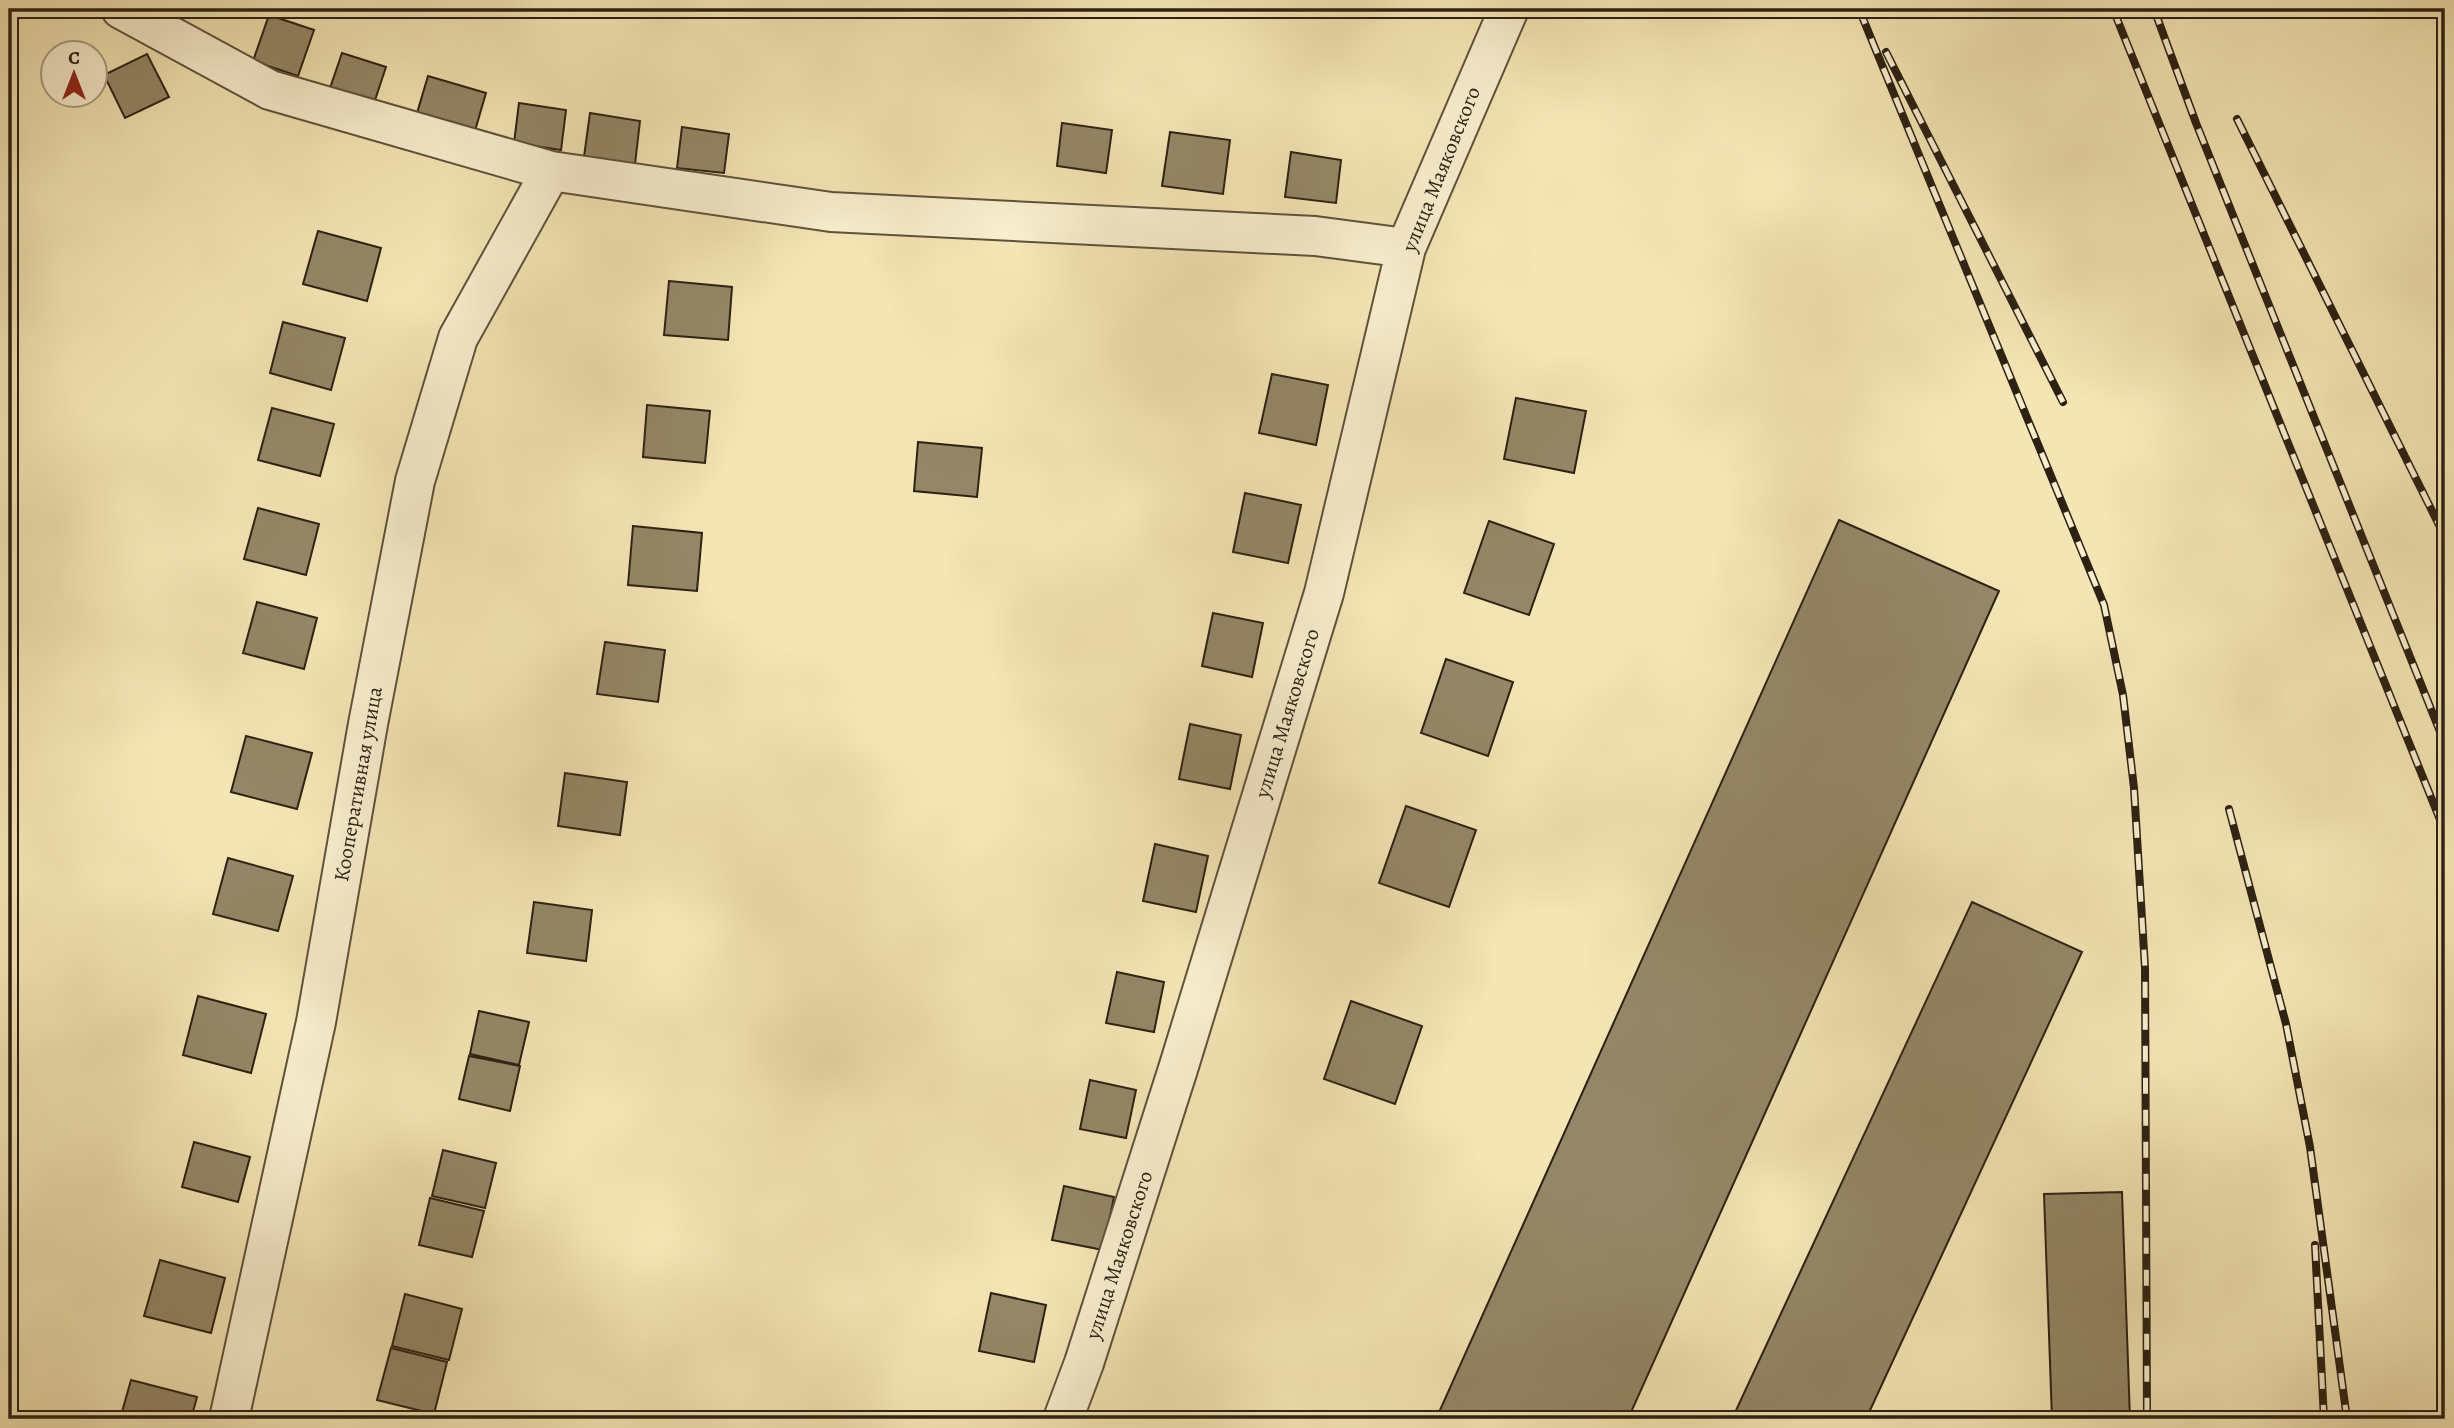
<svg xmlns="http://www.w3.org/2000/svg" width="2454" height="1428" font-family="Alegreya,serif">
  <rect width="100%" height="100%" fill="#f4e5b4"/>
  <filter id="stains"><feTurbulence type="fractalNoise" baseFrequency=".00286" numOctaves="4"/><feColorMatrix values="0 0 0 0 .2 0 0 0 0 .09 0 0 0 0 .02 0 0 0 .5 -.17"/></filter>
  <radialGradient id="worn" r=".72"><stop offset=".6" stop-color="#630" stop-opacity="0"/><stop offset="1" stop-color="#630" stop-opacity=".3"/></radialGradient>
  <path fill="#948767" stroke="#2d2113" stroke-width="2" d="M269 15 314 30 298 76 253 61Z
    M342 53 386 67 371 112 327 97Z
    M147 54 169 97 125 118 104 75Z
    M428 76 486 93 472 141 414 123Z
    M519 103 566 110 561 150 514 143Z
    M590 113 640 121 635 164 584 157Z
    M1062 123 1112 130 1106 173 1057 166Z
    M682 127 729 134 724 173 677 168Z
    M1170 132 1230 140 1223 194 1162 186Z
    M1291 152 1341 160 1336 203 1285 197Z
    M318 231 381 248 367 301 303 284Z
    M669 281 732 287 728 340 664 335Z
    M283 322 345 338 331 390 270 373Z
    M1272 374 1328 385 1316 445 1259 433Z
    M1516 398 1586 411 1574 473 1504 459Z
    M647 405 710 411 705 463 643 457Z
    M272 408 334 424 320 476 258 460Z
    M918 442 982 448 977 497 914 491Z
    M1245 493 1301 505 1288 563 1233 552Z
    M258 508 319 524 306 575 244 559Z
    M1839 520 1999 591 1628 1419H1436Z
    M1489 521 1554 544 1529 615 1464 593Z
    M633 526 702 533 697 591 628 585Z
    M257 602 317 618 304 669 243 653Z
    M1213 613 1263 623 1252 677 1202 666Z
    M605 642 665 650 658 702 597 694Z
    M1446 659 1513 682 1488 756 1421 733Z
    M1190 724 1241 735 1230 789 1179 779Z
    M246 736 312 753 297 809 231 792Z
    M565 773 627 782 620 835 558 826Z
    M1406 806 1476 830 1449 907 1379 883Z
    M1155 844 1208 856 1196 912 1143 901Z
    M228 858 293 876 278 931 213 914Z
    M534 902 592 910 586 961 527 953Z
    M1972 902 2082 952 1866 1419H1732Z
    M1117 972 1164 982 1154 1032 1106 1023Z
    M198 996 266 1014 251 1073 183 1055Z
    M1351 1001 1422 1026 1395 1104 1324 1079Z
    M479 1011 529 1022 519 1065 470 1054Z
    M469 1056 520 1066 510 1111 459 1099Z
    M1090 1080 1136 1090 1126 1138 1080 1129Z
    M194 1142 250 1157 238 1202 182 1187Z
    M443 1150 496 1163 485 1208 432 1196Z
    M1064 1186 1114 1197 1103 1250 1052 1240Z
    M2122 1192 2130 1419H2052L2044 1194Z
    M430 1198 484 1211 472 1257 419 1245Z
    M160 1260 225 1278 211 1333 144 1316Z
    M991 1293 1046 1305 1034 1362 979 1351Z
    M405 1294 462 1309 449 1360 392 1346Z
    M391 1348 447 1362 434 1414 377 1400Z
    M131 1380 197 1397 191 1419H120Z"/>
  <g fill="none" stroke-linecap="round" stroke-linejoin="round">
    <defs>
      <path id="street" d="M121 9 270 90 551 171 831 212 1315 236 1406 248
        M229 1419 316 1022 368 724 415 481 458 338 551 171
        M1063 1419 1084 1363 1178 1069 1324 593 1406 248 1509 9"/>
    </defs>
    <use href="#street" stroke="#5f523b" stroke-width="42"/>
    <use href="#street" stroke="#f8eece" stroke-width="38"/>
    <defs>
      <path id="rail" d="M1859 9 2104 605 2123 695 2134 788 2145 968 2147 1419
        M2113 9 2445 832
        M2154 9 2196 123 2445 744
        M1886 52 2063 402
        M2237 119 2445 537
        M2229 809 2286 1024 2310 1147 2347 1419
        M2315 1245 2324 1419"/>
    </defs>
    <use href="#rail" stroke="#2d2113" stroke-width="8"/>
    <use href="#rail" stroke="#f8eece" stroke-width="5" stroke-dasharray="16" stroke-linecap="butt"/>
  </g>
  <g text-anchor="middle" stroke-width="5" stroke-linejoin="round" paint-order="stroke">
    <g font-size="21" fill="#2d2113" stroke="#f8eece">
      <text transform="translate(1441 169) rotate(-68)" y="7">улица Маяковского</text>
      <text transform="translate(1287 713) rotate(-73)" y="7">улица Маяковского</text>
      <text transform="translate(358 784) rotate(-80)" y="7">Кооперативная улица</text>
      <text transform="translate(1119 1255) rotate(-72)" y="7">улица Маяковского</text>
    </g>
  </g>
  <rect width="2454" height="1428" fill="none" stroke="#f4e5b4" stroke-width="35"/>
  <rect x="10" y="10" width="2433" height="1407" fill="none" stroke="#2d2113" stroke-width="3.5"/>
  <rect x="18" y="18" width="2419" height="1393" fill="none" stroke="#2d2113" stroke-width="2"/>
  <g transform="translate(74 74)"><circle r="33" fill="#f8eece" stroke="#a79c83" stroke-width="2"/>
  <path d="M0-5L12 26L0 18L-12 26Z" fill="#8f2418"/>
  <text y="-10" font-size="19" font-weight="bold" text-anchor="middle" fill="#2d2113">С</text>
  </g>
  <rect width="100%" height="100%" filter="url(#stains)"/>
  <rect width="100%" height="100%" fill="url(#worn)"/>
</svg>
